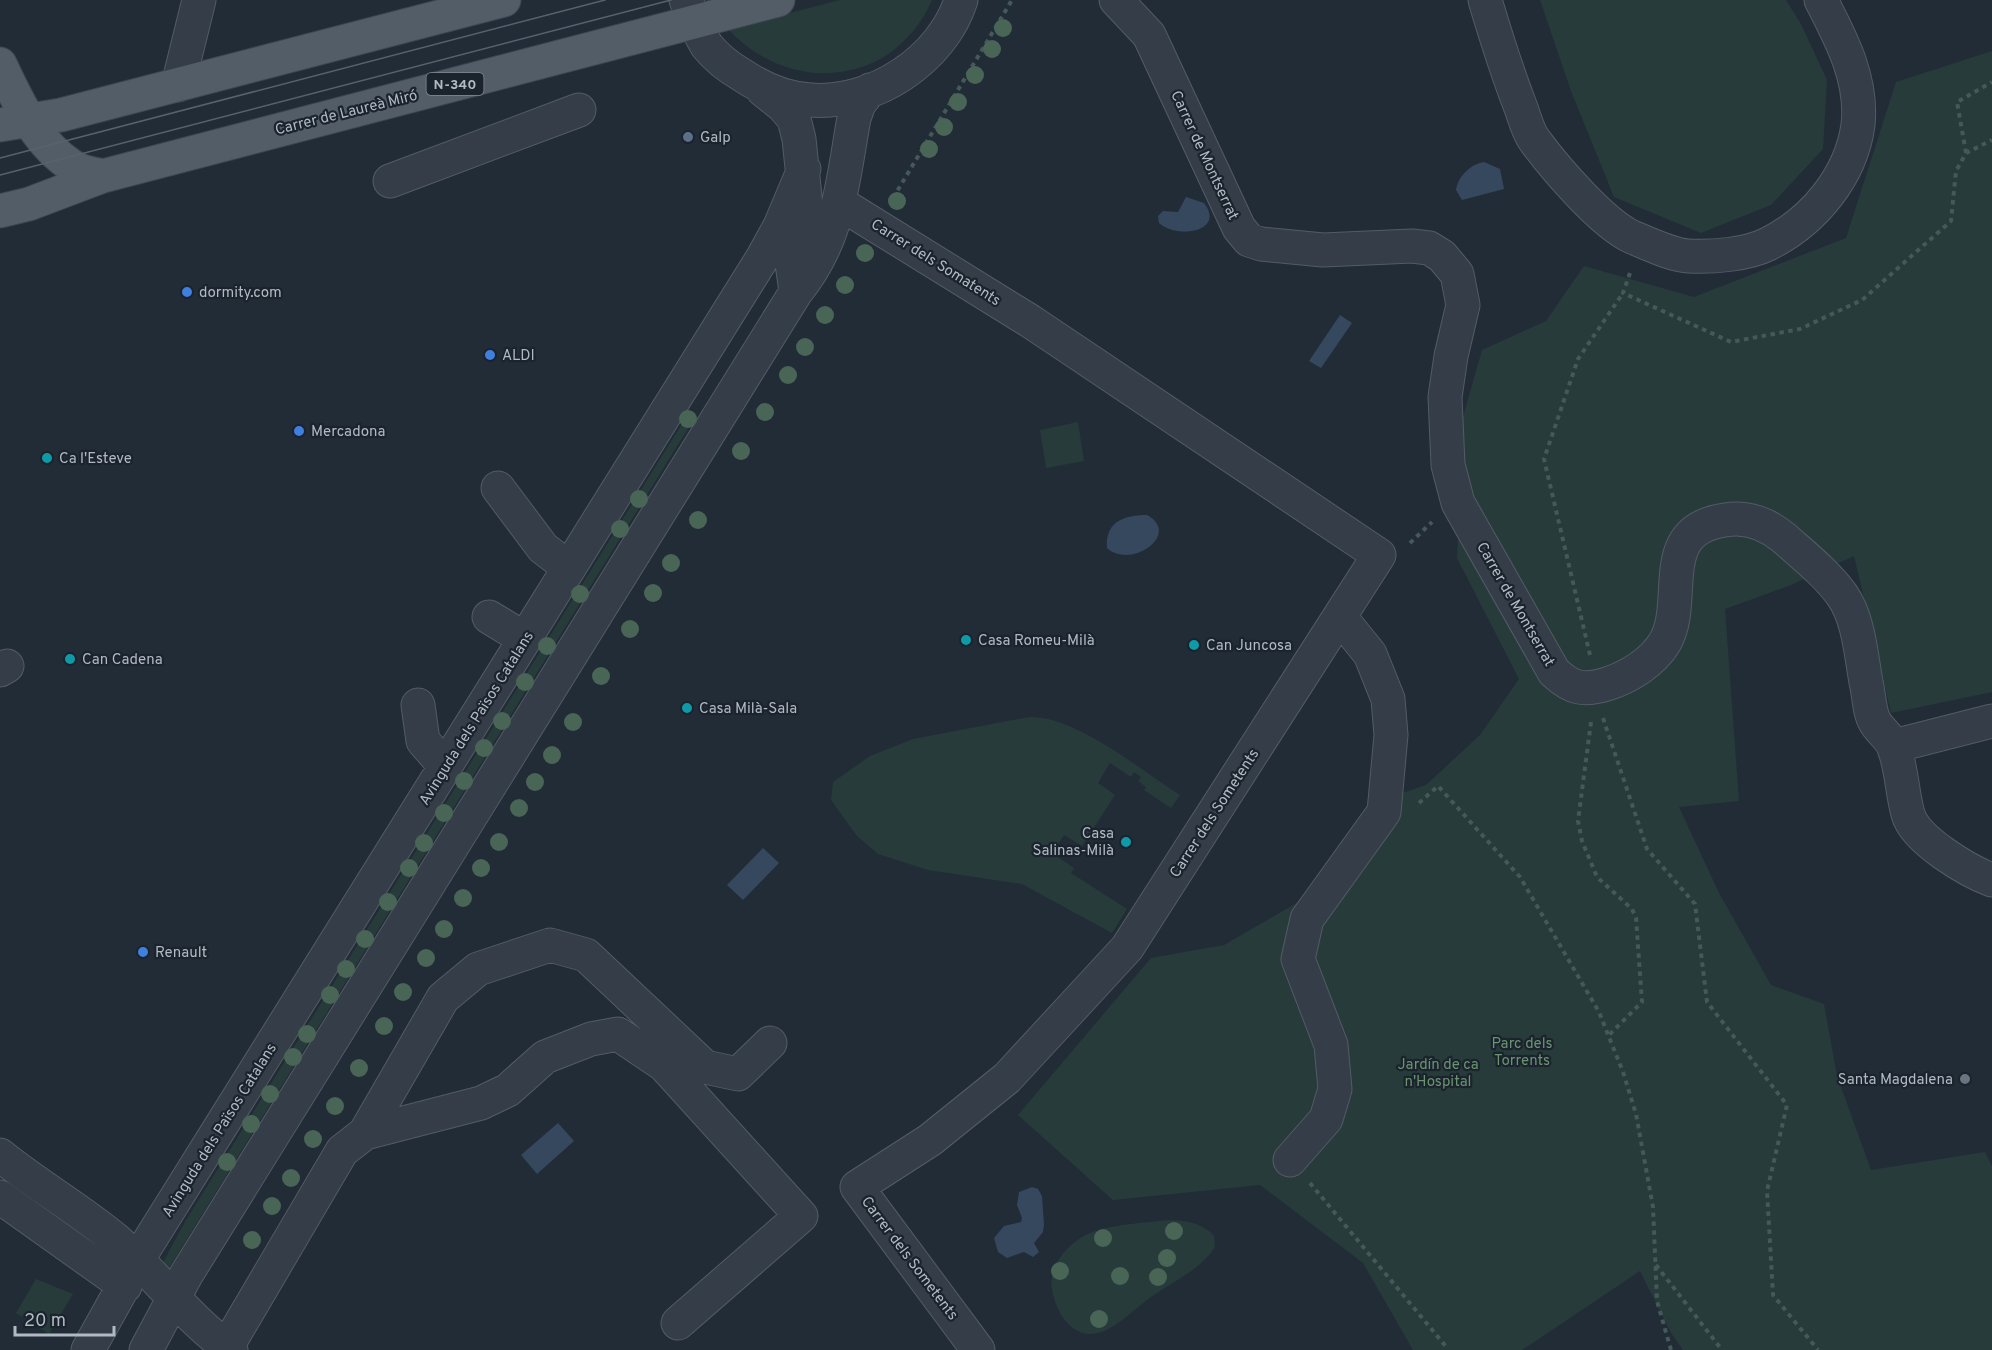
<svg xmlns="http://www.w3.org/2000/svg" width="1992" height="1350" font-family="Overpass,sans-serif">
  <rect width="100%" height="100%" fill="#222c37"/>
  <path fill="#273b3b" d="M840 0H932C894 87 790 96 728 29Z
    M1540 0H1786L1801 24 1827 80 1823 149 1771 205 1701 233 1614 197 1571 91Z
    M1992 51V692L1891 713 1854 556 1791 585 1725 609 1739 801 1679 807 1719 893 1771 985 1824 1004 1837 1076 1871 1170 1985 1152 1992 1166V1350H1683L1671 1333 1640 1271 1522 1350H1413L1363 1263 1260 1185 1113 1200 1018 1115 1151 958 1224 945 1347 874 1367 805 1426 785 1480 735 1519 679 1457 558 1463 417 1482 350 1546 321 1584 266 1694 297 1846 238 1896 82Z
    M690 411 697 414 169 1268 162 1264 186 1220Z
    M1078 422 1084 461 1046 468 1040 430Z
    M1029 717C1077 716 1140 770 1180 795L1171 808 1144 790 1146 787 1138 781 1141 777 1134 772 1131 777 1110 763 1098 783 1115 795 1082 846 1064 835 1052 853 1074 868 1071 873 1127 909 1112 933 1022 884 928 870 878 854 857 836 831 800 833 782 870 756 913 739Z
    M1159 1221C1177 1219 1202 1221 1214 1236L1215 1247C1202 1268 1173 1282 1154 1295 1135 1307 1115 1332 1092 1334 1064 1336 1046 1293 1053 1271 1057 1259 1068 1246 1079 1239 1100 1225 1134 1224 1159 1221Z
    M36 1279 73 1294 49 1334 16 1313Z"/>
  <path fill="#36485e" d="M1484 162 1500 169 1504 189 1462 200 1456 190C1458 176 1471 164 1484 162Z
    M1186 197 1204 203C1226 231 1178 240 1159 223L1158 216 1163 211 1178 212Z
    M1340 315 1352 323 1321 368 1309 361Z
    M1147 515C1182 534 1131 570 1107 548 1105 521 1125 515 1147 515Z
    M763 848 779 863 743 900 727 885Z
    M558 1123 574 1141 537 1174 521 1155Z
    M1032 1187 1038 1189 1042 1196 1044 1225 1043 1232 1034 1243 1039 1252 1033 1257 1024 1252 1007 1258 998 1252 994 1238 1004 1226 1021 1222 1022 1218 1017 1205 1019 1192Z"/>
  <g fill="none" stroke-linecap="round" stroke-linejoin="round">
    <defs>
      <path id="minor" d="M686 0C692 15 698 32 707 46 716 57 730 68 742 75 763 89 786 99 811 100 873 105 942 60 961 0
        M1116 0 1149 35 1239 228 1249 240 1261 244 1323 250 1412 246 1429 248 1442 256 1457 274 1463 305 1451 356 1445 397 1448 465 1458 503 1554 672C1572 689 1584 691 1607 684 1629 677 1653 662 1665 642 1689 600 1653 530 1725 520 1747 516 1767 524 1784 538 1803 555 1827 574 1842 595 1859 619 1861 655 1866 682 1869 694 1869 712 1875 722 1880 731 1891 738 1894 748 1902 769 1902 793 1908 814 1915 840 1968 871 1992 880
        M1485 0C1496 37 1507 72 1521 108 1525 119 1528 132 1535 141 1555 168 1602 223 1632 237 1647 243 1671 255 1688 256 1712 257 1746 255 1768 244 1814 221 1851 176 1858 125 1863 79 1841 39 1821 0
        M178 85 199 0
        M763 90 783 106 794 119 799 139 806 206 792 263 796 292
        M390 181 579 110
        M841 204 1030 321 1379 555 1127 948 1007 1078 930 1140 857 1187 978 1350
        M498 488 543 548 569 568
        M489 617 525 639
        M0 670 7 666
        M418 705 423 741 445 766
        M1894 746 1992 721
        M365 1133 443 998 478 969 550 945 586 955 705 1067 738 1074 770 1043
        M0 1155C37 1185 79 1209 115 1239 155 1274 187 1318 231 1350
        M1290 1160 1326 1119 1335 1089 1331 1045 1298 959 1307 919 1384 812 1391 735 1388 699 1370 654 1340 617
        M0 1197 125 1286
        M88 1350 143 1251 763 257 780 226 804 169
        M146 1350 186 1275 796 292C840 238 842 184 854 118L859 104 870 90
        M225 1350 342 1151 365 1133 481 1103 508 1090 545 1057 591 1039 618 1034 664 1065 801 1216 678 1323"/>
      <path id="major" d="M0 64C18 101 35 142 72 166 80 172 94 174 103 176
        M0 125 61 115 504 0
        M0 211 29 204 103 176 778 0"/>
    </defs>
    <use href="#minor" stroke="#535c66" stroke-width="35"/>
    <use href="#major" stroke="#3e4751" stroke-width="35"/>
    <path stroke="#45585a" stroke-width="4" stroke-dasharray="4.5 4.5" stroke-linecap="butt" d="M1966 153 1957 102 1992 82
      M893 198 1012 0
      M1630 273 1623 293 1731 342 1800 329 1862 300 1951 221 1956 171 1966 153 1992 140
      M1410 543 1432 522
      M1590 655 1544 459 1578 359 1623 293
      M1603 718 1647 849 1695 904 1707 1002 1787 1105 1767 1191 1773 1295 1818 1350
      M1591 722 1578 821 1582 841 1597 877 1632 909 1636 918 1642 1002 1608 1036
      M1419 803 1438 786 1520 877 1599 1012 1623 1072 1636 1114 1653 1207 1657 1301 1671 1350
      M1310 1183 1448 1349
      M1656 1265 1722 1350"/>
    <use href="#minor" stroke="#353e48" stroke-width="33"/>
    <use href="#major" stroke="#535d68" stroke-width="33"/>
    <path stroke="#57626f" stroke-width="1.5" d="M0 158 605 0
      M0 175 671 0"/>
  </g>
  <g fill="#486556">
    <circle cx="1003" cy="28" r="9"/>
    <circle cx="992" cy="49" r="9"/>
    <circle cx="975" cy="75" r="9"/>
    <circle cx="958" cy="102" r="9"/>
    <circle cx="944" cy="127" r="9"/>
    <circle cx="929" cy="149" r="9"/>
    <circle cx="897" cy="201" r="9"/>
    <circle cx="865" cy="253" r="9"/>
    <circle cx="845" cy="285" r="9"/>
    <circle cx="825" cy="315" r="9"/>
    <circle cx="805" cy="347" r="9"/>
    <circle cx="788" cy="375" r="9"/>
    <circle cx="765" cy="412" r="9"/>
    <circle cx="688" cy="419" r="9"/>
    <circle cx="741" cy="451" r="9"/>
    <circle cx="639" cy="499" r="9"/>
    <circle cx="698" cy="520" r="9"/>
    <circle cx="620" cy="529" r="9"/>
    <circle cx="671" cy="563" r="9"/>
    <circle cx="653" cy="593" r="9"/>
    <circle cx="580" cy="594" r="9"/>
    <circle cx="630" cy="629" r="9"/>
    <circle cx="547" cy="646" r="9"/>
    <circle cx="601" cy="676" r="9"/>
    <circle cx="525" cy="682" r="9"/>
    <circle cx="502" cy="721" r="9"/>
    <circle cx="573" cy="722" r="9"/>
    <circle cx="484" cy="748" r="9"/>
    <circle cx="552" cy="755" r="9"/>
    <circle cx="464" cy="781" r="9"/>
    <circle cx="535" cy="782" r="9"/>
    <circle cx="519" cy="808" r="9"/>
    <circle cx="444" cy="813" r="9"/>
    <circle cx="499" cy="842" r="9"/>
    <circle cx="424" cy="843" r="9"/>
    <circle cx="409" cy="868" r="9"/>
    <circle cx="481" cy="868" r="9"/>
    <circle cx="463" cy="898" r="9"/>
    <circle cx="388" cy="902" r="9"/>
    <circle cx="444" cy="929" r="9"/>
    <circle cx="365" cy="939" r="9"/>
    <circle cx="426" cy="958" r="9"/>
    <circle cx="346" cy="969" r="9"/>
    <circle cx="403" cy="992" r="9"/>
    <circle cx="330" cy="995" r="9"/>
    <circle cx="384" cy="1026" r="9"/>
    <circle cx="307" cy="1034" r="9"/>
    <circle cx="293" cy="1057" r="9"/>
    <circle cx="359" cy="1068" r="9"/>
    <circle cx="270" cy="1094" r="9"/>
    <circle cx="335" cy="1106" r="9"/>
    <circle cx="251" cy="1124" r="9"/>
    <circle cx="313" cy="1139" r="9"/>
    <circle cx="227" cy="1162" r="9"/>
    <circle cx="291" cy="1178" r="9"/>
    <circle cx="272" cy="1206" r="9"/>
    <circle cx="1174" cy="1231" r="9"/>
    <circle cx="1103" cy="1238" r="9"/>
    <circle cx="252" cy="1240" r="9"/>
    <circle cx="1167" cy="1258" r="9"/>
    <circle cx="1060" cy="1271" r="9"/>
    <circle cx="1120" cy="1276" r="9"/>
    <circle cx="1158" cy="1277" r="9"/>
    <circle cx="1099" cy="1319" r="9"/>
  </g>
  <circle fill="#5c6f8a" stroke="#1b232d" stroke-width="2" cx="688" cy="137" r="6"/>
  <g fill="#3f7fe0" stroke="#1b232d" stroke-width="2">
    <circle cx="187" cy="292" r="6"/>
    <circle cx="490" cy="355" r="6"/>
    <circle cx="299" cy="431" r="6"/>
    <circle cx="143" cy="952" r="6"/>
  </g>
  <g fill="#0f9aa8" stroke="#1b232d" stroke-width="2">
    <circle cx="47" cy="458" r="6"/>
    <circle cx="966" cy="640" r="6"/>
    <circle cx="1194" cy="645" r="6"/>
    <circle cx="70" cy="659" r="6"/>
    <circle cx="687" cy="708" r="6"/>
    <circle cx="1126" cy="842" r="6"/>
  </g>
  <circle fill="#6b7280" stroke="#1b232d" stroke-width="2" cx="1965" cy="1079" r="6"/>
  <g text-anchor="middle" stroke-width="4.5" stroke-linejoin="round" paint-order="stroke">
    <rect fill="#1b232d" stroke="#838c97" stroke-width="1.5" x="426.5" y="73" width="57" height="22" rx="4.5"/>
    <g font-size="14" font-weight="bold" fill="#b0b9c4">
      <text x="455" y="89">N-340</text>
    </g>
    <g font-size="15" fill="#b0b9c4" stroke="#1b232d">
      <text transform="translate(346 112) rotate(-14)" y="5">Carrer de Laureà Miró</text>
      <text transform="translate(1205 155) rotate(65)" y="5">Carrer de Montserrat</text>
      <text transform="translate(936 262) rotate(32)" y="5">Carrer dels Somatents</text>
      <text transform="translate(1516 604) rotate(60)" y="5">Carrer de Montserrat</text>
      <text transform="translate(476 718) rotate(-58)" y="5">Avinguda dels Països Catalans</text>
      <text transform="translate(1214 813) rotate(-57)" y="5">Carrer dels Sometents</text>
      <text transform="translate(219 1130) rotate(-58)" y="5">Avinguda dels Països Catalans</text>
      <text transform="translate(910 1258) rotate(53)" y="5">Carrer dels Sometents</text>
    </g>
    <g font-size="15" fill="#b0b9c4" stroke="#1b232d" text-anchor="start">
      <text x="700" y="142">Galp</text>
      <text x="199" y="297">dormity.com</text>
      <text x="502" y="360">ALDI</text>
      <text x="311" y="436">Mercadona</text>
      <text x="59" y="463">Ca l'Esteve</text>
      <text x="978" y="645">Casa Romeu-Milà</text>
      <text x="1206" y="650">Can Juncosa</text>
      <text x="82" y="664">Can Cadena</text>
      <text x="699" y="713">Casa Milà-Sala</text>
      <text x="1114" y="838" text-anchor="end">Casa<tspan x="1114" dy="17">Salinas-Milà</tspan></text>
      <text x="155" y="957">Renault</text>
      <text x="1953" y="1084" text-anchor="end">Santa Magdalena</text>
    </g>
    <g font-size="15" fill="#689470" stroke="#1b232d">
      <text x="1522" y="1048">Parc dels<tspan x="1522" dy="17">Torrents</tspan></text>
      <text x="1438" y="1069">Jardín de ca<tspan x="1438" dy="17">n'Hospital</tspan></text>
    </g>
  </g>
  <path d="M15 1326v9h99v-9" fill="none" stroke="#b0b9c4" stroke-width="3"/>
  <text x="24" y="1326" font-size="18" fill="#b0b9c4" stroke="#1b232d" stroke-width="4.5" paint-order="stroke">20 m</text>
</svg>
